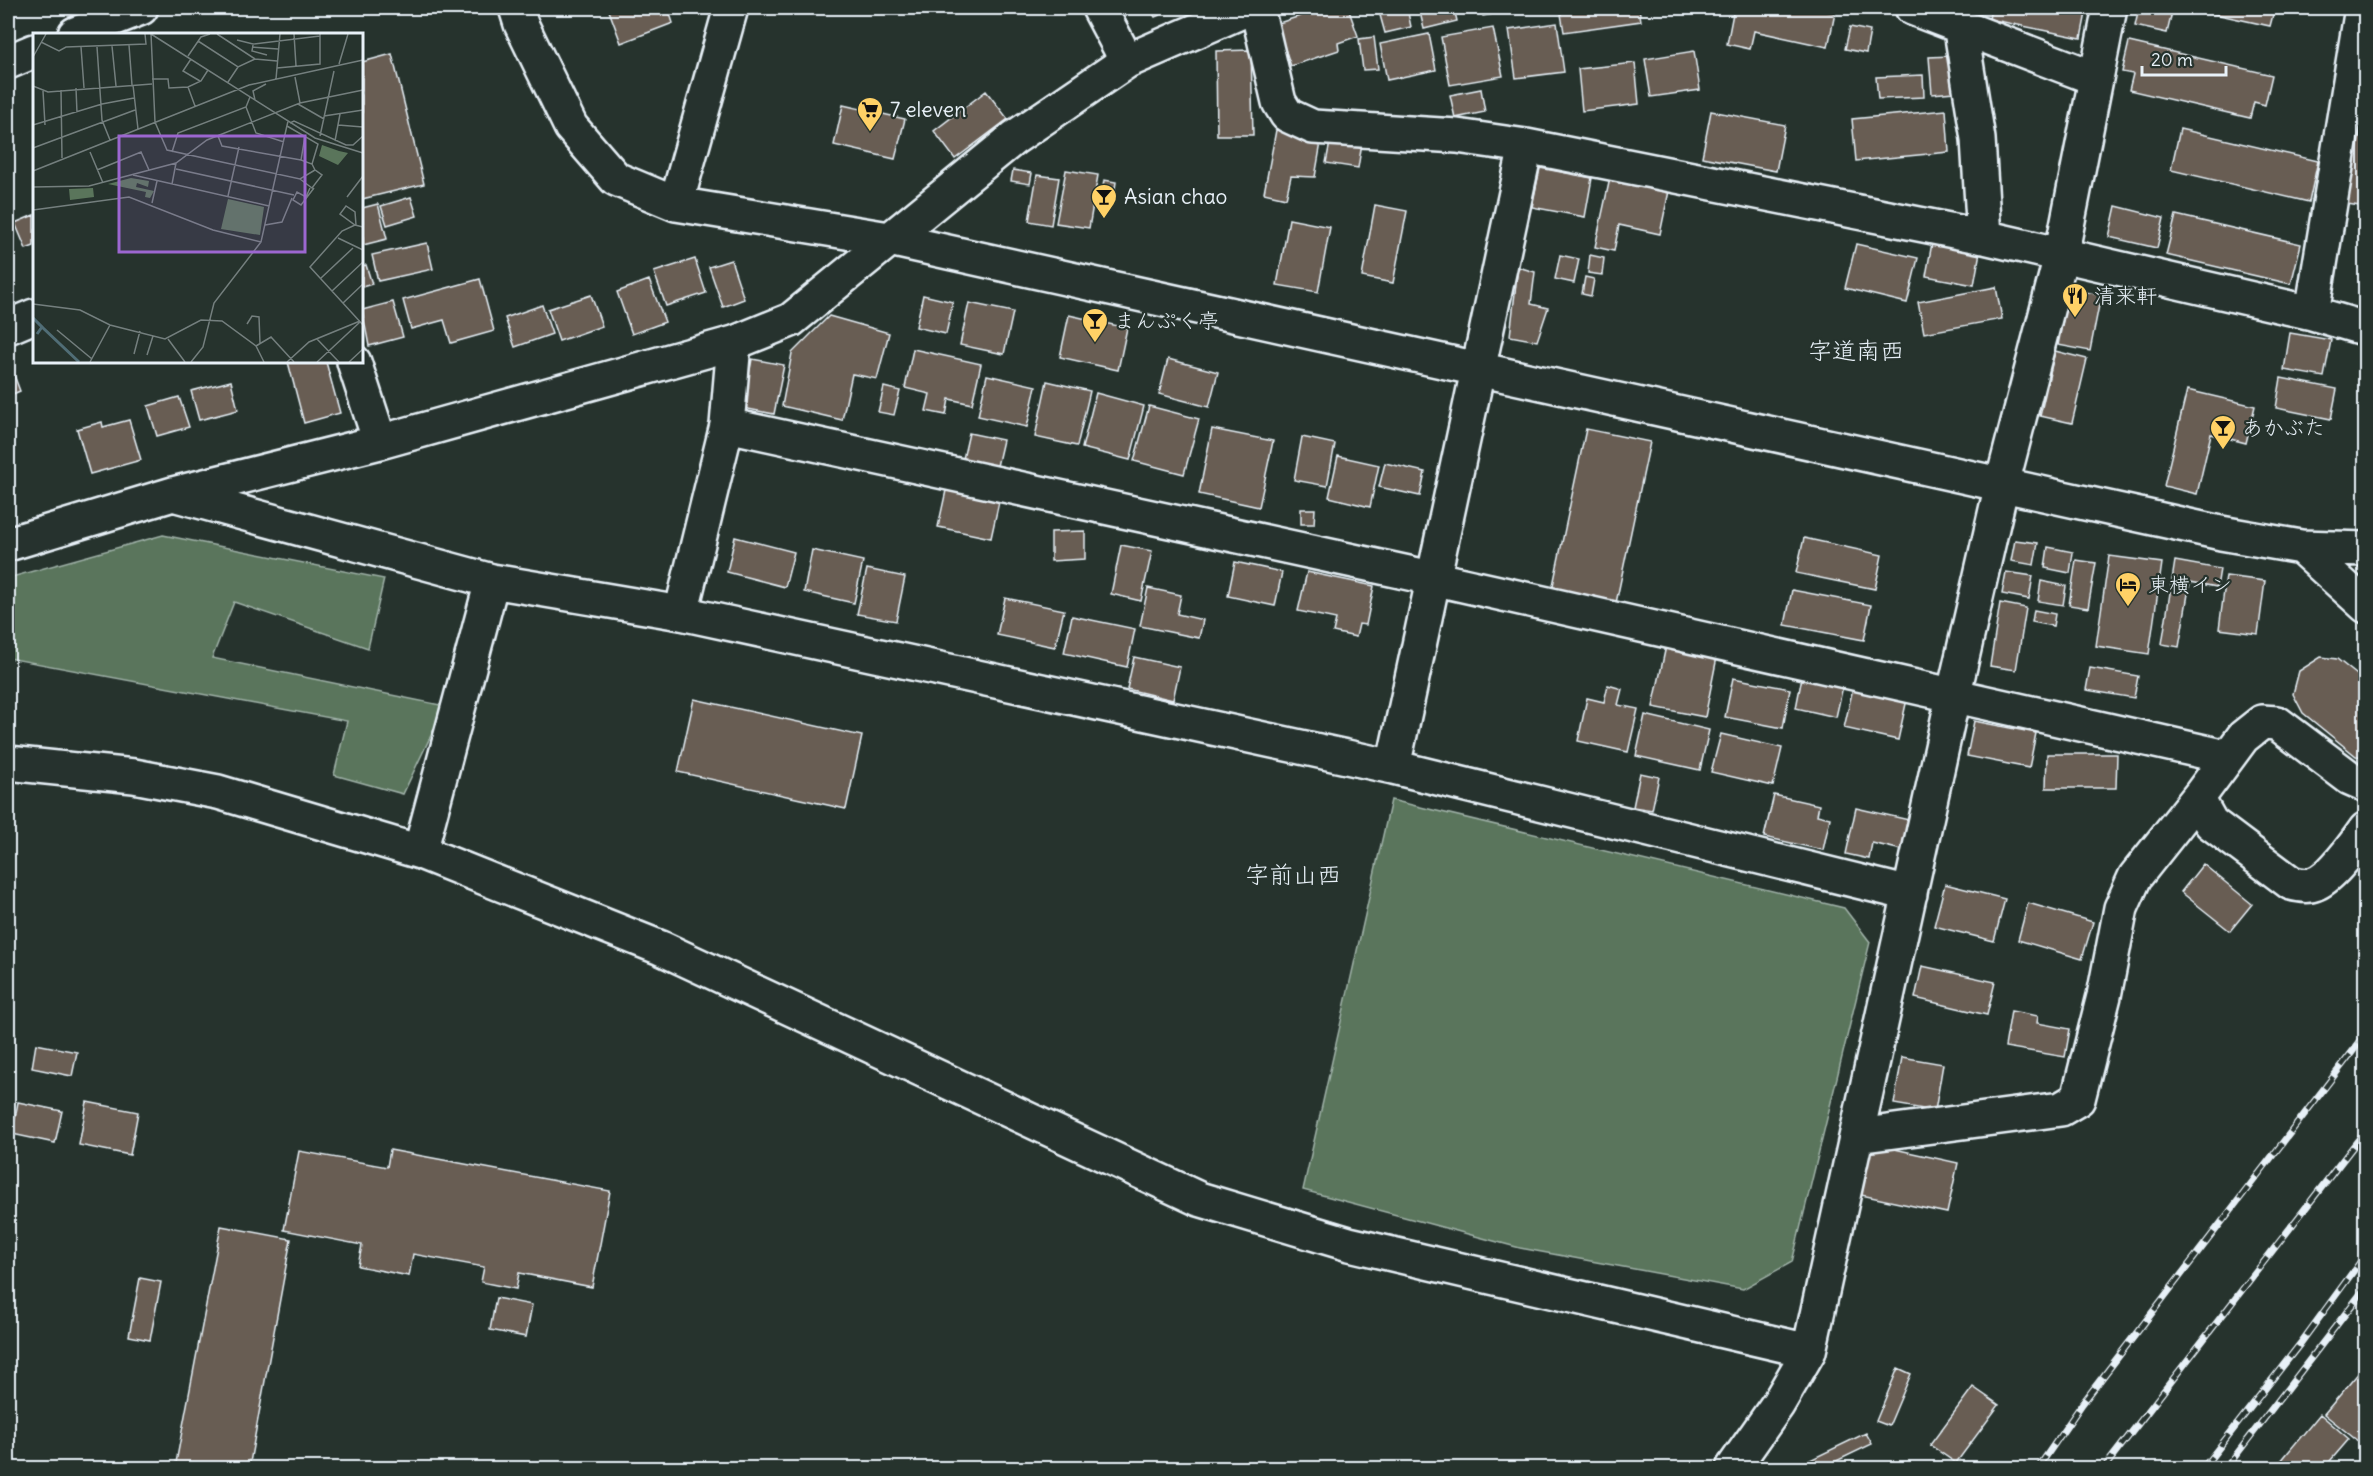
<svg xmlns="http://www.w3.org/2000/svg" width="2373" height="1476" font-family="Delius,'Klee One',sans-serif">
  <rect width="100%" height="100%" fill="#26332d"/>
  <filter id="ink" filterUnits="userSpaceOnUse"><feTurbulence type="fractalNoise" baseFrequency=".0167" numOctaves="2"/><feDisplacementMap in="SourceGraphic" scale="12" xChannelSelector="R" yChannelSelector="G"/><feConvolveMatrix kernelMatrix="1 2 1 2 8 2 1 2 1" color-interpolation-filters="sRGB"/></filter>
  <g filter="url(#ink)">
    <path fill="#5a755b" stroke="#a1b3aa" stroke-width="1.5" d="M163 535 384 579 368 648 234 602 212 658 445 706 403 794 334 775 347 721 8 658V578Z
      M1391 800 1844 908 1870 942 1792 1262 1743 1289 1520 1248 1303 1190Z"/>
    <path fill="#685d53" stroke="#e8f1f8" stroke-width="1.5" d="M608 8H668L673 23 621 43Z
      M1150 8H1175L1155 17Z
      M1324 8H1348L1358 36 1338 43 1339 50 1291 66 1276 24Z
      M1378 8H1407L1411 27 1385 33Z
      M1419 8H1454L1457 21 1424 29Z
      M1482 8H1529L1483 16Z
      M1560 8H1639L1641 21 1564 32Z
      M1734 8H1811L1835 13 1828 47 1754 31 1750 49 1727 44Z
      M1991 8H2087L2081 38 1989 19Z
      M2139 8H2173L2167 33 2135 26Z
      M2188 8H2284L2283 13 2274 11 2270 26Z
      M1557 23 1564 72 1516 78 1509 30Z
      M1850 27 1870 31 1866 53 1845 49Z
      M1493 28 1503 76 1450 85 1441 37Z
      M1429 34 1436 70 1387 80 1380 44Z
      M1374 37 1378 69 1363 70 1359 39Z
      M2129 42 2272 75 2265 105 2254 102 2250 118 2129 90 2133 74 2122 72Z
      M1251 50 1253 135H1217L1216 51Z
      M1694 51 1700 90 1651 97 1645 59Z
      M392 54 424 184 362 199V62Z
      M1951 56 1954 92 1932 94 1929 57Z
      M1635 63 1639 104 1582 111 1578 69Z
      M1923 75 1924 97 1878 99 1876 77Z
      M2366 85V207L2341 203Z
      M1481 89 1485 112 1455 118 1450 95Z
      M986 91 1008 119 955 159 934 131Z
      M843 105 905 119 895 159 834 145Z
      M1946 110 1949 152 1856 161 1852 119Z
      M1711 111 1785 125 1776 171 1702 157Z
      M2180 129 2318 161 2309 202 2171 170Z
      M1276 130 1322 137 1315 177 1291 176 1286 198 1264 193Z
      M1331 137 1362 143 1358 168 1326 163Z
      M1540 168 1592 178 1585 217 1532 207Z
      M1013 170 1032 173 1030 184 1011 181Z
      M1066 170 1098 175 1089 228 1056 223Z
      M1037 175 1059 178 1051 225 1029 221Z
      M1610 178 1669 191 1660 234 1619 225 1614 251 1595 247Z
      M1104 180 1116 182 1113 202 1101 200Z
      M411 197 417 216 387 225 381 206Z
      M378 204 387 239 363 245 362 208Z
      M1375 205 1407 211 1393 283 1362 277Z
      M2116 206 2164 218 2157 248 2109 237Z
      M34 215V246L26 249 15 223Z
      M2176 215 2301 244 2291 284 2166 255Z
      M1289 219 1330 227 1318 292 1277 285Z
      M427 243 433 269 378 281 372 255Z
      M1932 243 1980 252 1974 285 1926 276Z
      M1856 244 1918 258 1907 303 1845 288Z
      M1560 255 1579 259 1574 283 1555 279Z
      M1590 255 1604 258 1602 275 1588 273Z
      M695 259 706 293 666 306 654 272Z
      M731 260 744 299 723 307 709 267Z
      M366 265 372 284 362 287V266Z
      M1518 267 1535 272 1531 304 1548 308 1537 341 1510 336Z
      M1585 277 1594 279 1591 296 1582 294Z
      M480 279 494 331 451 343 444 320 411 329 403 300Z
      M649 280 665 322 632 334 617 292Z
      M1996 287 2002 319 1924 333 1918 302Z
      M2069 289 2101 295 2090 351 2058 345Z
      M591 295 602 326 559 341 548 309Z
      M923 295 953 302 946 334 916 327Z
      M393 302 403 337 369 346 362 310Z
      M969 303 1013 312 1004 354 960 345Z
      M542 305 552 334 515 347 505 318Z
      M1069 315 1127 328 1118 370 1060 357Z
      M829 316 889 333 877 379 852 374 842 420 782 406 792 353Z
      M2290 333 2331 340 2324 377 2284 370Z
      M913 349 981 364 972 404 949 399 946 415 926 411 930 394 905 388Z
      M2055 351 2087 359 2072 423 2040 416Z
      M8 359 20 391 8 396Z
      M752 359 784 365 774 414 743 408Z
      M1168 359 1218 372 1209 407 1159 394Z
      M288 362H326L340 413 304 423Z
      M987 375 1036 386 1027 427 978 416Z
      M2281 378 2337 389 2331 419 2276 408Z
      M231 381 238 410 199 420 191 391Z
      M1047 381 1090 391 1077 446 1035 437Z
      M884 387 900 391 894 415 878 412Z
      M2187 390 2255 406 2246 443 2211 434 2197 494 2164 486Z
      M1096 393 1144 406 1130 460 1082 448Z
      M179 397 189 427 157 436 148 406Z
      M1149 406 1199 419 1184 474 1134 461Z
      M129 420 141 460 90 474 77 429 102 422 103 427Z
      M1212 429 1273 441 1259 507 1199 494Z
      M1586 429 1650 442 1616 603 1552 590Z
      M969 433 1003 440 997 466 963 459Z
      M1302 437 1335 444 1327 486 1294 480Z
      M1338 456 1379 465 1370 507 1329 497Z
      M8 458 13 480 8 481Z
      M1385 463 1425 472 1420 496 1379 487Z
      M947 486 1000 497 991 538 938 527Z
      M1301 509H1315L1314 524H1301Z
      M1085 531V559L1051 561V532Z
      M735 537 794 552 785 587 727 572Z
      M1804 538 1882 555 1875 589 1796 573Z
      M2015 540 2038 543 2034 565 2011 561Z
      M1121 545 1152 551 1141 601 1111 594Z
      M2048 547 2073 552 2070 573 2045 568Z
      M812 550 863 561 854 603 804 592Z
      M2109 556 2162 563 2149 654 2096 646Z
      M2076 560 2096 563 2088 608 2069 605Z
      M2175 561 2220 569 2217 587 2190 582 2179 647 2162 644Z
      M1235 562 1282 572 1275 606 1228 596Z
      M867 569 905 577 896 621 857 614Z
      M1307 572 1374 586 1366 625 1359 624 1356 637 1333 632 1336 619 1298 611Z
      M2006 572 2033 576 2029 599 2002 594Z
      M2226 576 2265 581 2258 634 2219 629Z
      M2041 581 2066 586 2063 605 2038 601Z
      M1148 588 1181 595 1177 614 1203 620 1199 638 1140 626Z
      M1792 590 1871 605 1864 640 1785 625Z
      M1005 598 1064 610 1055 647 997 635Z
      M2000 603 2026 608 2016 670 1990 666Z
      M2034 610 2055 614 2053 626 2032 622Z
      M1072 616 1135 629 1127 667 1064 653Z
      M1666 646 1717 657 1705 717 1653 707Z
      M1134 657 1180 667 1173 700 1127 689Z
      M2321 657 2337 659 2366 682V757L2356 756 2303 713 2293 694 2299 671Z
      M2090 668 2138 676 2134 698 2086 690Z
      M1802 677 1843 686 1836 717 1796 708Z
      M1733 678 1790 689 1783 728 1725 717Z
      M1608 685 1622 689 1618 705 1638 709 1628 752 1578 741 1587 698 1604 702Z
      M1853 688 1907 699 1898 740 1844 728Z
      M694 699 862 736 846 809 678 772Z
      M1645 715 1709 730 1700 770 1636 756Z
      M1974 721 2036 733 2029 768 1967 756Z
      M1721 734 1782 748 1773 786 1711 772Z
      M2047 754H2117L2116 788H2046Z
      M1640 773 1659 777 1652 810 1633 807Z
      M1774 795 1819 805 1817 815 1830 818 1823 850 1764 837Z
      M1856 808 1909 820 1902 850 1872 843 1869 859 1846 854Z
      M2203 864 2252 904 2230 931 2181 892Z
      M1945 884 2005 899 1994 941 1934 926Z
      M2028 903 2093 922 2082 959 2018 940Z
      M1922 966 1995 982 1987 1015 1915 998Z
      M2011 1011 2038 1016 2037 1023 2070 1029 2065 1057 2005 1047Z
      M8 1033 15 1034 8 1070Z
      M36 1044 77 1052 72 1076 32 1068Z
      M1902 1057 1943 1064 1935 1111 1894 1104Z
      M18 1102 62 1111 55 1143 12 1134Z
      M87 1102 138 1112 130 1155 79 1145Z
      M1872 1144 1958 1163 1947 1213 1861 1195Z
      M390 1150 610 1191 592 1287 519 1273 516 1289 481 1282 484 1267 413 1254 409 1276 358 1266 362 1245 284 1230 299 1151 387 1167Z
      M221 1226 291 1239 249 1468H175Z
      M140 1278 161 1282 150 1340 129 1336Z
      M496 1298 532 1305 526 1337 490 1330Z
      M2366 1364V1434L2359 1442 2324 1414Z
      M1898 1368 1911 1374 1889 1426 1876 1421Z
      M1973 1387 1999 1405 1956 1463 1930 1445Z
      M2320 1414 2349 1439 2324 1468H2275Z
      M1866 1433 1872 1444 1822 1468H1814L1810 1460Z"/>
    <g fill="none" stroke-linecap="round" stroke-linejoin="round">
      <defs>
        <path id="minor" d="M516 8 521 24 571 127 616 179 676 204 889 239 2221 533 2301 547 2366 549
          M1099 8 1127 61
          M1257 8 1279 102 1287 115 1313 127 1457 136 1526 146 1984 237 2312 313 2366 329
          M1912 8 2095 78
          M1960 24 1978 139 1984 237
          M676 204 731 8
          M2312 313 2362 8
          M8 327 34 316
          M354 362 380 442
          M727 425 1432 578 2227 757
          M173 494 492 581 681 613 1393 767 1910 894
          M8 544 173 494 380 442 734 343 791 320 1014 138 1127 61 1249 8
          M2301 547 2366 606
          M681 613 727 425 734 343
          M8 763 134 776 218 792 420 852 661 948 1199 1199 1349 1244 1809 1351
          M1393 767 1526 146
          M2366 785 2350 778 2277 723 2262 722 2243 737 2200 795 2201 805 2211 823 2291 883C2298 885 2307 887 2314 884 2332 878 2354 845 2366 829
          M420 852 492 581
          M1857 1136 2061 1109 2078 1099 2104 996 2121 908 2135 877 2200 795
          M1733 1468 1778 1404 1809 1351 1953 697 2002 484 2061 256 2110 8"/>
        <path id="highway" d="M75 34 141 8
          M8 62 34 51"/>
      </defs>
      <use href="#minor" stroke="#e8f1f8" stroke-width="38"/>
      <use href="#highway" stroke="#e8f1f8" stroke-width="38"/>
      <use href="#minor" stroke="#26332d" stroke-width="33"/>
      <use href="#highway" stroke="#26332d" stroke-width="33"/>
      <defs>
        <path id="rail" d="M2038 1468 2082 1404 2366 1034
          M2104 1468 2366 1130
          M2203 1468 2300 1344 2366 1254
          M2226 1468 2366 1287"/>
      </defs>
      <use href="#rail" stroke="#e8f1f8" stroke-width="7"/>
      <use href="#rail" stroke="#26332d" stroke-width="4.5" stroke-dasharray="14" stroke-linecap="butt"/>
    </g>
  </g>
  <defs>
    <symbol id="supermarket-pin" viewBox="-11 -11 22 30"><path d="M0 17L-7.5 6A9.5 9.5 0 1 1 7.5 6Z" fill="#ffd166" stroke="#26332d"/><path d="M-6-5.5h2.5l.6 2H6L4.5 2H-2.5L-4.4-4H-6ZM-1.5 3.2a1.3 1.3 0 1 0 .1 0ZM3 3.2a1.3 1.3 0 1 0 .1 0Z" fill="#111"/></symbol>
    <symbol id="bar-pin" viewBox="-11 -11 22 30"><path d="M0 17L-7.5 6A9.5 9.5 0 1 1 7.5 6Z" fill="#ffd166" stroke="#26332d"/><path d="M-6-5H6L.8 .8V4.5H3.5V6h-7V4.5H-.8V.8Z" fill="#111"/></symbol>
    <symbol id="restaurant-pin" viewBox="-11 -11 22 30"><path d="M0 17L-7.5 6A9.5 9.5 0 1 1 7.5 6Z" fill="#ffd166" stroke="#26332d"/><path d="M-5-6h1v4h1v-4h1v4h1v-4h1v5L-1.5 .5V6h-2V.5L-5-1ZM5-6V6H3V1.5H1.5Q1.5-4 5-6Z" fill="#111"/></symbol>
    <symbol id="hotel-pin" viewBox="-11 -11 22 30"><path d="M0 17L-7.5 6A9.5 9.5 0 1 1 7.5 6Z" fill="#ffd166" stroke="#26332d"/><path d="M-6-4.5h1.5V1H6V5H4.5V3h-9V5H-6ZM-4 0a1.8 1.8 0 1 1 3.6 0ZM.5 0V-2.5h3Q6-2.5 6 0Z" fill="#111"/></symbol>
  </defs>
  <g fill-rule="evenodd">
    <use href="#supermarket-pin" x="855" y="95" width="30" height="40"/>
    <use href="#bar-pin" x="1089" y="182" width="30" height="40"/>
    <use href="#restaurant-pin" x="2060" y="281" width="30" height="40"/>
    <use href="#bar-pin" x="1080" y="306" width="30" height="40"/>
    <use href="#bar-pin" x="2208" y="413" width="30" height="40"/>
    <use href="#hotel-pin" x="2113" y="570" width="30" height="40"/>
  </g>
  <g text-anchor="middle" stroke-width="4.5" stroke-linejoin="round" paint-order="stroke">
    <g font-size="21" fill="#e8f1f8" stroke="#26332d" text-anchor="start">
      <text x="890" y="117">7 eleven</text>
      <text x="1124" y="204">Asian chao</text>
      <text x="2094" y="303">清来軒</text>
      <text x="1114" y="328">まんぷく亭</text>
      <text x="2242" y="435">あかぶた</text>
      <text x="2148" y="592">東横イン</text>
    </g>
    <g font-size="24" fill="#e8f1f8" stroke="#26332d">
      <text x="1856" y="359">字道南西</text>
      <text x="1293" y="883">字前山西</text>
    </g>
  </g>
  <g transform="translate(33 33)">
    <rect width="330" height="330" fill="#26332d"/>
    <path d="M289 112 306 118 315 120 305 132 286 123ZM98 145 116 148 115 154 104 150 103 154 121 158 117 165 112 164 113 159 75 151ZM60 155 61 164 37 167 36 156ZM195 166 231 174 227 202 188 196Z" fill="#5a755b"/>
    <path fill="none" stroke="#506d76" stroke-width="3" d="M0 285 9 294 4 301M9 294 46 329"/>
    <path fill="none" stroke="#747f7e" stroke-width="1.5" d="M118 1 122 89 134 117 267 146 282 137 289 142 279 155 267 146M118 1 282 105 330 120M184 1 222 26 244 28M261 1 263 33M204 7 220 11 287 3M165 8 205 34 222 26M8 9 26 18 33 14 113 11 112 1M96 12 99 52M220 12 219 18 234 22M79 13 83 53M48 14 51 55M64 14 69 87 77 107M219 14 245 16M155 23 168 4 177 1M0 24 13 1M158 26 150 38 167 48M306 31 315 1M244 35 287 31V1M262 44 267 70M119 46H135L136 55 155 54 168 48 175 37M243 46 247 1M195 49 205 34M100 52 105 96M0 53 15 59 119 51M155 54 162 73M43 55 44 80M28 57 29 125M10 58 12 92M222 67 220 58 233 51M265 71 291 86M213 74 223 100 251 109M291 83 330 77M257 90 261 88 313 112H320L330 103M0 92 69 71 101 65M305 92 330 94M254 93 285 111 279 131M0 102V134M185 103 189 113 268 127 279 131 282 137M287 103 301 38M302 108 307 81M0 115 102 77M57 119 70 150M139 119 145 100 213 74 217 64M268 127 272 103M143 136 261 162M64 137 108 119 116 137M0 138 216 52 330 27M100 142 236 173M139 151 143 130M0 154 56 153 143 130 174 107 267 70 330 57M277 155 273 164 264 159 260 167 268 172 281 155M195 163 206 114M314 164 330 143M119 170 124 148M0 177 96 164 180 197 228 209M232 192 249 189 259 165M322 192 309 198 277 234 330 292M323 192 322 179 313 173 307 181 322 192 330 194M305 205 330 217M288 245 320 215M299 258 330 229M310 270 330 251M0 271 47 277 77 292 132 306 168 287 189 288 223 313 231 329M214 291 219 283 226 284 227 310M24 297 59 326M135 306 152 329M284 306 306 329M223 313 238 304 261 329M101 321 107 298M114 322 120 303M57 329 77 292M158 329 170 314 181 270 228 209 255 88M254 329 276 309 327 288M284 329 327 289M316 329 330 316"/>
    <path fill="#9c67d0" fill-opacity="0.15" stroke="#9c67d0" stroke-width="3" d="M86 103H272V219H86Z"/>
    <rect width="330" height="330" fill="none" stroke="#e8f1f8" stroke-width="3"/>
  </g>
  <rect width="2373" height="1476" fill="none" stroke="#26332d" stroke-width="30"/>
  <rect x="15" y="15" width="2343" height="1446" fill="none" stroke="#e8f1f8" stroke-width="2" filter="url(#ink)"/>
  <path d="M2142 66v9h84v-9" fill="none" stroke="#e8f1f8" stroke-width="3"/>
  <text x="2151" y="66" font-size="18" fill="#e8f1f8" stroke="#26332d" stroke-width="4.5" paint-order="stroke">20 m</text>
</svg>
